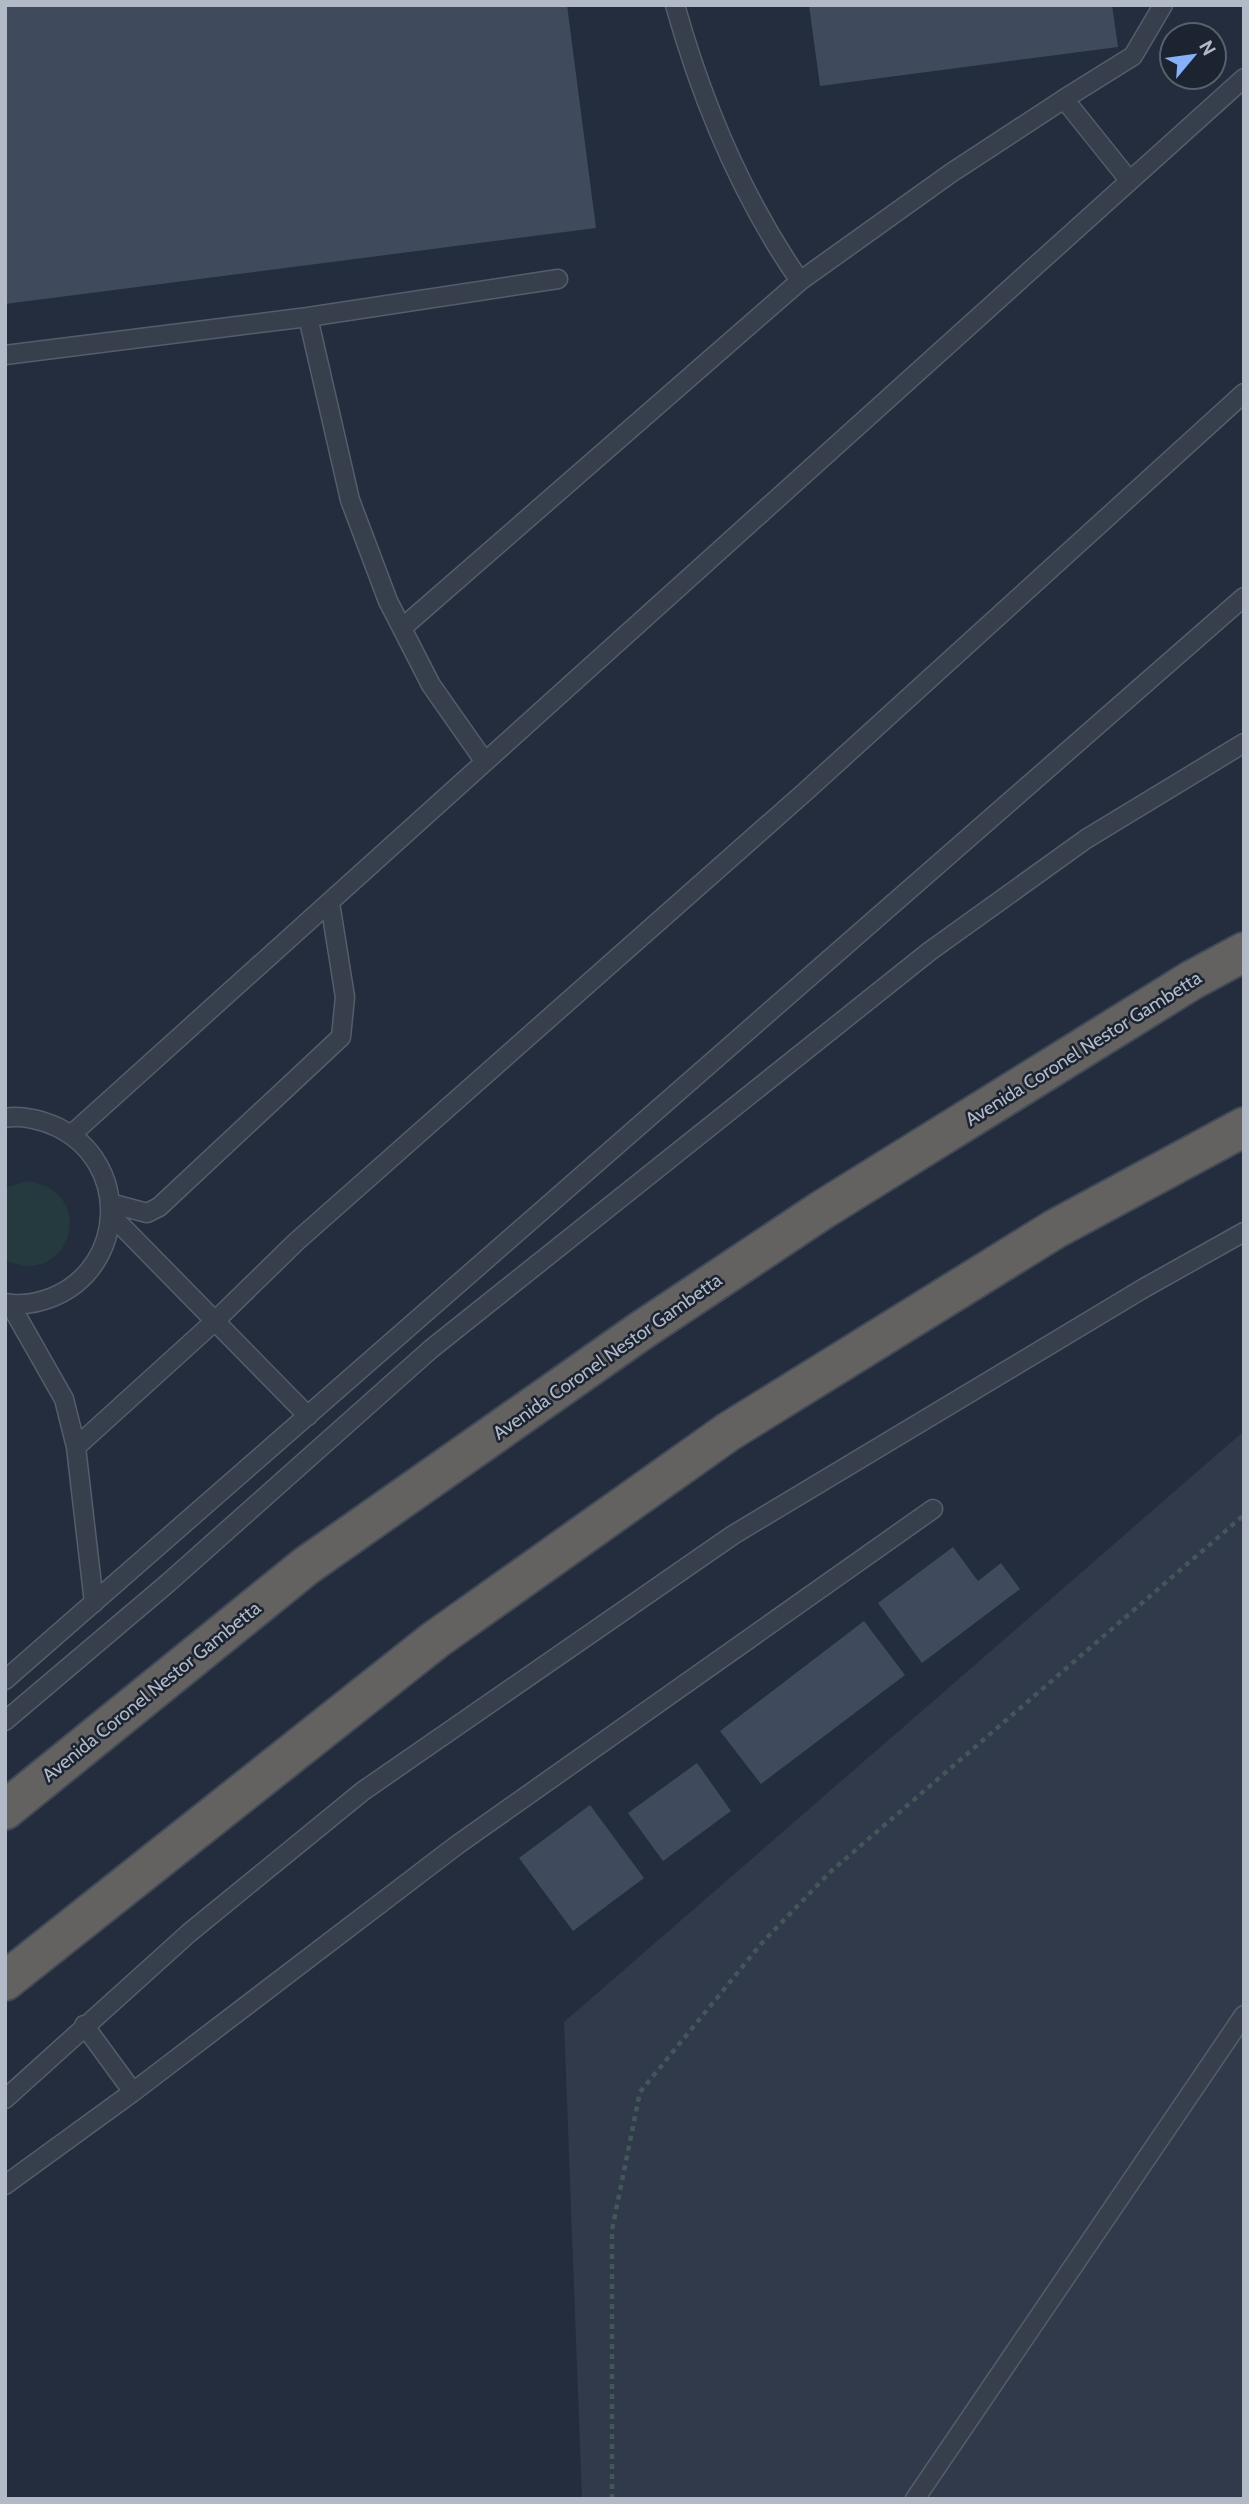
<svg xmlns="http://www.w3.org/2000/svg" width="1249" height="2504" font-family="Cabin,sans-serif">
  <rect width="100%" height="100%" fill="#232d3d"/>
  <path fill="#313a4a" d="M1244 1431V2499H582L564 2022Z"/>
  <path fill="#253a3e" d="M28 1181C101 1193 69 1290 5 1260V1188Z"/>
  <path fill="#3f4b5c" d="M5 5H567L596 228 5 304Z
    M809 5H1112L1118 47 820 86Z
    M953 1547 978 1581 1001 1563 1020 1589 922 1663 878 1603Z
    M864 1621 905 1675 761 1784 720 1731Z
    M697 1763 731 1811 663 1861 628 1813Z
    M590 1805 644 1878 573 1931 519 1858Z"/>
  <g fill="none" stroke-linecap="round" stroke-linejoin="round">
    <defs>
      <path id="service" d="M675 5C702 101 743 199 800 281
        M1064 99 1133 56 1163 5
        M308 317 558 279
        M5 355 308 317 350 500 388 601 431 685 485 762
        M402 628 800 281 951 173 1064 99 1129 180
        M5 1118C22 1115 42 1120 57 1127 130 1162 127 1266 53 1297 38 1303 20 1306 5 1303
        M72 1134 1244 78
        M110 1203 147 1213 159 1207 341 1037 345 997 330 903
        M111 1215 308 1416
        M10 1304 64 1399 76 1447 94 1603
        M76 1447 215 1321 297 1241 806 791 1244 393
        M5 1680 1244 597
        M5 1721 168 1583 431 1349 930 951 1086 839 1244 743
        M84 2025 133 2092
        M5 2099 189 1933 363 1791 733 1535 1144 1288 1244 1232
        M5 2185 133 2092 457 1845 933 1509
        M915 2499 1244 2015"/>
      <path id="trunk" d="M5 1810 306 1566 642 1330 822 1210 1192 980 1244 952
        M5 1981 435 1640 728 1432 1055 1229 1244 1127"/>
    </defs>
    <use href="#service" stroke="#555d6b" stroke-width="21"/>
    <use href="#trunk" stroke="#424a58" stroke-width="42"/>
    <path stroke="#43575b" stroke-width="4.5" stroke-dasharray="5 5" stroke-linecap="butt" d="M612 2499V2230L640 2092 761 1944 829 1873 1244 1515"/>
    <use href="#service" stroke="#373f4d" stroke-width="18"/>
    <use href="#trunk" stroke="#646260" stroke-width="38"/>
  </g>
  <g text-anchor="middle" stroke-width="5" stroke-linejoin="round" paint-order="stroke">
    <g font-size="19" fill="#b2bac8" stroke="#1c2432">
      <text transform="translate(1083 1048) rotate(-32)" y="7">Avenida Coronel Nestor Gambetta</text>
      <text transform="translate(607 1356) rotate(-35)" y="7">Avenida Coronel Nestor Gambetta</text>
      <text transform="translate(151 1691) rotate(-39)" y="7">Avenida Coronel Nestor Gambetta</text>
    </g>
  </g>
  <rect width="1249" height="2504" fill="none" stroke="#b2bac8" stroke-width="14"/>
  <g transform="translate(1193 56) rotate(61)"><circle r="33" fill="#1c2432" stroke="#58606e" stroke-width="2"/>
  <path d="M0-5L12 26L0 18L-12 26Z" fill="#86b0f9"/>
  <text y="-10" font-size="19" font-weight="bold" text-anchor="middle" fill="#b2bac8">N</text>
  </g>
</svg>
